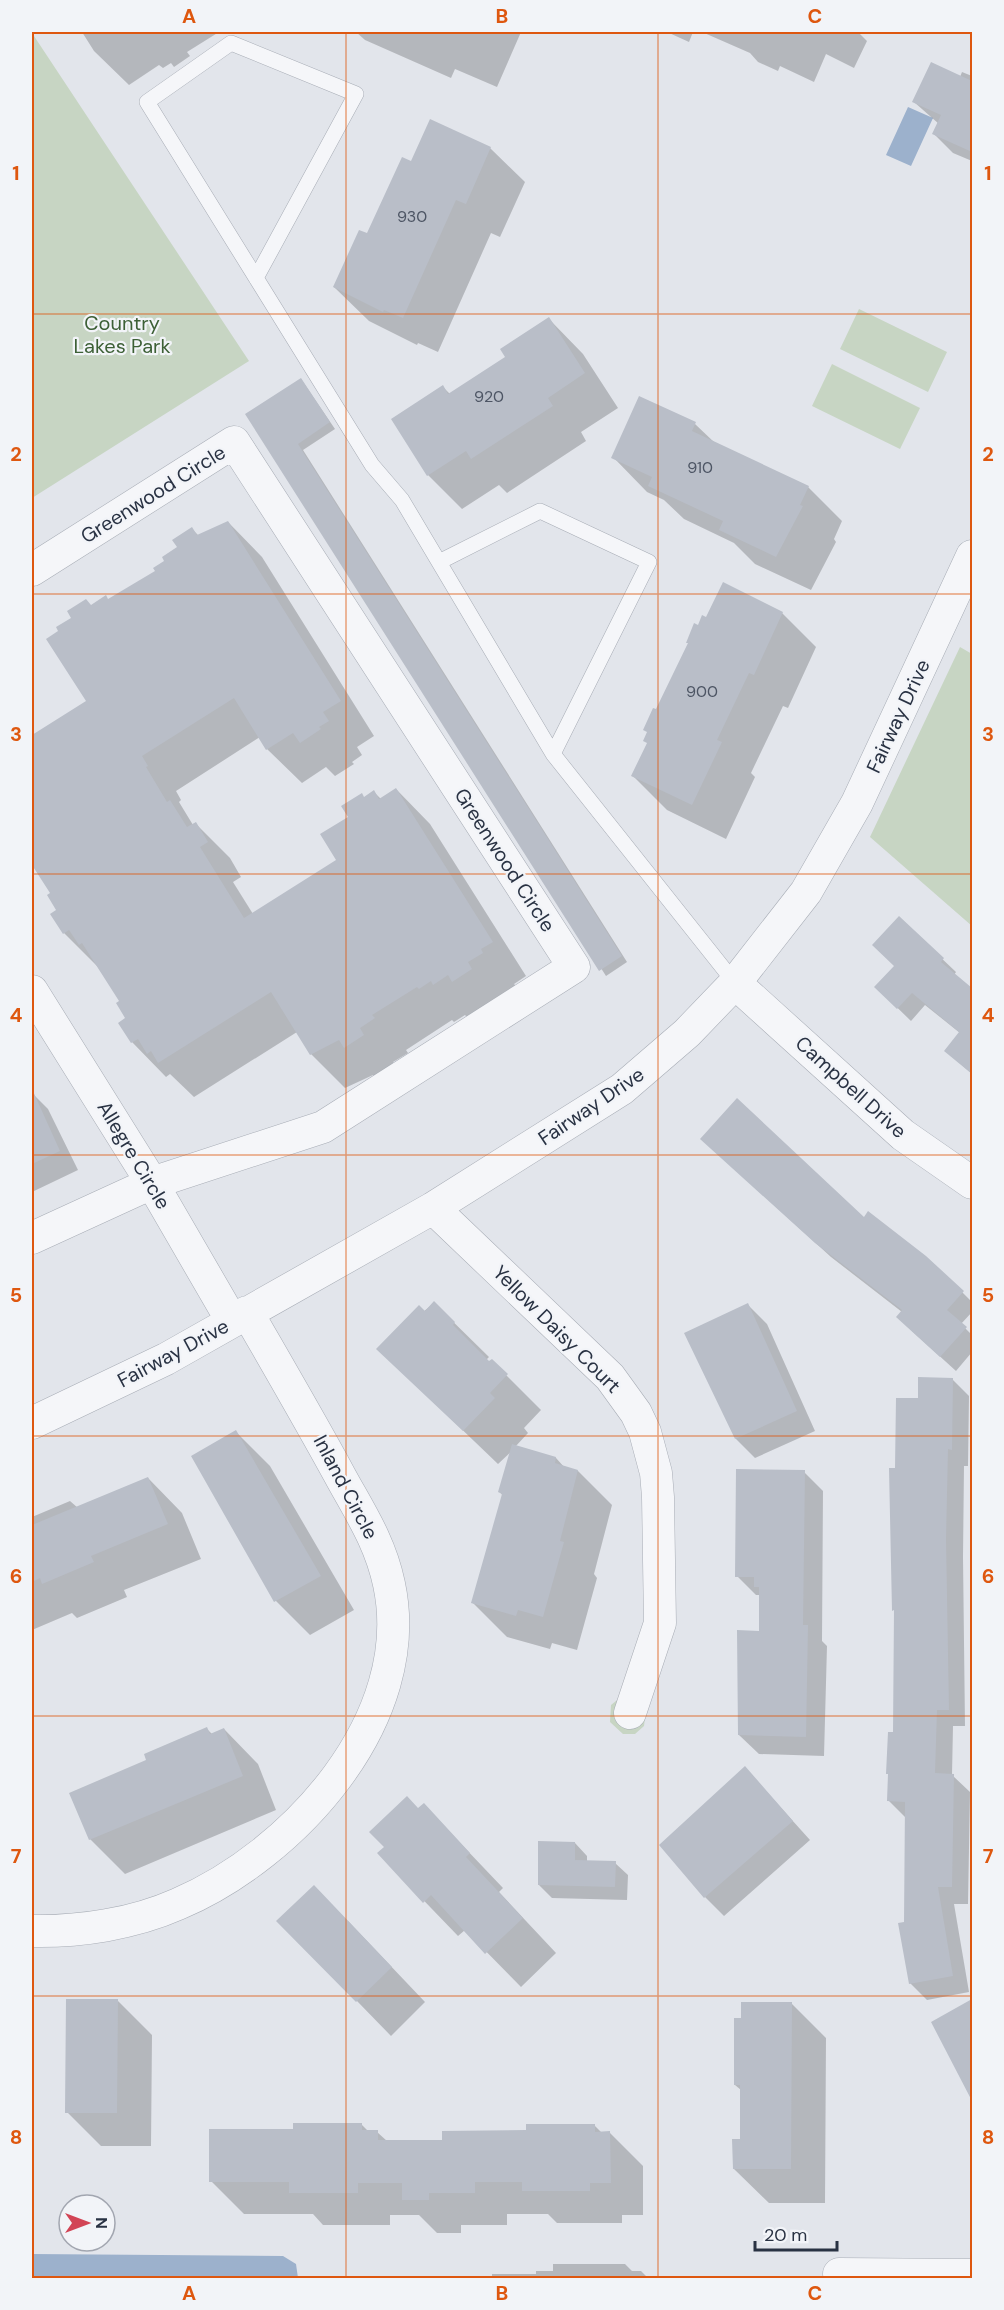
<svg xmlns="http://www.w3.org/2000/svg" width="1004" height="2310" font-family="'DM Sans',sans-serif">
  <rect width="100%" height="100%" fill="#e2e5eb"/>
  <path fill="#c7d5c3" d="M32 33 249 361 32 498Z
    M859 309 947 352 928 392 840 349Z
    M832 364 920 408 900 449 812 406Z
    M960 647 972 654V926L870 837Z
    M621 1697 646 1709 644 1726 635 1734H623L610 1722 611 1705Z"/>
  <path fill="#9cb1cc" d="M908 107 933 118 911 166 886 155Z
    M32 2254 283 2256 296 2264 298 2278H32Z"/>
  <path fill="#0003" d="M82 32H219L187 52 190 56 174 67 171 63 163 68 159 65 129 85 94 51Z
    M356 32H521L497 87 455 69 451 78 365 40Z
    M667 32H693L689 42Z
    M702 32H858L867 41 854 68 826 54 814 82 780 66 778 71 758 62 750 53Z
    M962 72 972 76V161L953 153 934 134 939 124 914 102 960 77Z
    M490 148 525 182 500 237 491 233 438 352 418 343 417 345 369 321 334 287 412 163Z
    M549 319 583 354 618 408 581 432 586 441 507 493 499 485 462 509 428 475 443 387 450 394 507 358Z
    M301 379 335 429 303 450 627 962 606 976 247 415Z
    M695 424 715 443 808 487 842 521 834 539 836 542 811 590 755 564 734 543 684 519 664 500 647 492 613 457Z
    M228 522 262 557 374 736 357 747 362 755 352 762 354 764 335 776 326 767 302 783 267 749 260 737 176 791 181 800 179 802 193 825 195 823 230 858 241 877 233 882 253 914 338 860 350 818 364 798 374 792 381 799 396 789 430 824 526 976 514 984 517 987 468 1018 465 1015 454 1022 452 1020 406 1050 408 1053 393 1062 397 1070 379 1081 373 1075 345 1088 311 1054 297 1032 194 1097 170 1074 166 1077 132 1042 121 1002 98 967 64 933 52 894 32 861V737L88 702 92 606 109 600 157 571 179 548 192 529 199 536Z
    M782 613 816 647 788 708 783 706 751 773 755 777 726 839 667 810 633 776 648 744 657 711 698 627 707 619Z
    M899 918 956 972 954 975 972 990V1074L946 1051 960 1033 925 1005 911 1021 876 987 896 966Z
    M32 1093 48 1109 78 1170 32 1192Z
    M717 1153 962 1292 972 1302V1312L961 1324 972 1335V1352L956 1371 912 1331 902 1312 831 1257Z
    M434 1303 489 1357 486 1360 489 1363 492 1361 541 1410 524 1428 528 1433 515 1447 556 1458 565 1468 578 1471 612 1505 594 1574 597 1578 577 1650 552 1643 550 1649 507 1637 473 1603 503 1496 500 1492 512 1451 498 1464 378 1349Z
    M748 1305 767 1324 815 1431 755 1458 736 1439 704 1368Z
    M952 1379 969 1396 968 1466H964L963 1557 965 1726H953L952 1775 970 1792 968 1904H954L969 1992 927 2000 910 1983 906 1924V1818L889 1801 895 1734 897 1469 919 1400Z
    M236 1432 270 1466 354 1610 310 1635 276 1601Z
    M804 1472 823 1491 822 1641 827 1646 824 1756 759 1754 739 1735 761 1633V1595H756L737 1576Z
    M148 1478 182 1513 201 1559 124 1590 127 1597 77 1618 72 1613 32 1630V1517L70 1501 78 1508Z
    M207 1729 212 1734 224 1729 258 1764 276 1810 125 1874 90 1839 148 1761Z
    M745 1768 810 1840 724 1916 705 1897Z
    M424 1805 503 1888 499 1892 556 1953 521 1987 465 1930 458 1936 379 1854Z
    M575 1843 587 1856V1862L615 1863 628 1875 627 1900 552 1898 539 1885Z
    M348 1921 425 2002 391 2036 357 2001Z
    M118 2001 152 2035 151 2146H101L67 2112Z
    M972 2002V2091L965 2083Z
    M791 2003 826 2038 825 2203H769L734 2169 741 2140V2090L735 2085 742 2019Z
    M361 2124 369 2132H377L387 2141H444L594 2125 602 2133H610L643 2166V2215H622V2223H557L548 2214H507V2225H461V2233H437L419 2215H390V2225H323L313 2214H244L211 2181 295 2130Z
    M553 2264H625L632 2271H641L648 2278H492V2274H536V2271H553Z"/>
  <path fill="#b9bec8" d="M931 62 972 81V152L932 134 941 115 912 102Z
    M430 119 491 147 466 204 456 200 403 318 384 310 383 312 333 287 359 230 367 233 402 157 411 161Z
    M549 317 585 373 548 398 553 406 471 459 466 451 427 476 391 419 443 385 448 394 505 357 500 349Z
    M301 378 330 422 298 444 622 956 599 971 245 414Z
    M639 396 696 422 692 431 809 486 800 505 803 506 776 557 719 530 723 521 648 486 652 477 611 458Z
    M228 521 341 701 323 712 329 721 319 727 321 729 300 743 293 733 266 750 234 698 142 756 148 766 146 767 167 802 170 800 187 827 196 822 208 842 200 847 244 918 336 860 320 834 348 817 341 806 362 793 364 797 374 790 379 799 396 788 493 942 481 949 483 953 468 962 472 969 452 982 448 975 433 985 431 981 419 989 417 987 372 1015 375 1018 360 1028 364 1035 344 1048 339 1040 310 1055 271 992 158 1063 151 1051 147 1054 138 1039 131 1043 118 1023 125 1018 116 1003 119 1001 82 943 79 945 69 930 63 934 50 914 56 910 47 895 50 893 32 865V735L86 701 46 639 58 631 56 627 71 618 67 611 86 599 91 605 106 595 108 599 155 571 153 568 164 561 162 557 177 547 172 540 192 527 197 535Z
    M723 582 783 612 754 675 749 673 717 740 722 742 692 805 631 776 647 743 643 741 647 732 643 730 653 708 656 709 688 643H686L694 623 698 625 702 615 706 617Z
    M899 916 944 958 941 962 972 988V1074L944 1051 959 1032 912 993 897 1009 874 987 894 966 872 945Z
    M32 1089 60 1151 32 1164Z
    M737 1098 864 1217 868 1211 926 1256 964 1291 947 1310 967 1327 940 1357 896 1317 902 1310 815 1243 700 1139Z
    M434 1301 455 1322 453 1325 489 1361 492 1359 508 1374 490 1393 495 1398 463 1431 376 1349 419 1305 425 1311Z
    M748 1303 797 1411 735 1439 684 1333Z
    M918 1377 953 1378 952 1450 948 1449 946 1539 949 1710H937L935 1773 954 1774 952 1887H938L953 1976 909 1984 898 1923 904 1922 905 1802 887 1801 888 1774H886L888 1732H893L894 1610 892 1611 889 1468H895L896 1398H918Z
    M236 1430 321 1576 274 1602 191 1456Z
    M512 1444 556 1457 555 1463 578 1470 560 1541 564 1542 543 1617 518 1610 516 1616 471 1603 502 1494 498 1492Z
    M736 1469 805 1470 803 1625H808L806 1737 738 1735 737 1630 759 1631V1587H754V1577H735Z
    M148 1477 168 1524 91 1556 94 1562 42 1584 40 1578 32 1582V1525Z
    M207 1727 210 1734 224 1728 243 1776 89 1840 69 1793 146 1760 144 1754Z
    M745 1766 793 1821 704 1898 659 1845Z
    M407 1796 418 1808 424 1803 470 1853 466 1857 523 1918 485 1954 431 1895 423 1903 377 1853 384 1847 369 1832Z
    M538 1841 575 1842V1860L616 1861 615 1887 538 1885Z
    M314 1885 392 1967 356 2002 276 1921Z
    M66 1999H118L117 2113H65Z
    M972 1999V2101L931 2022Z
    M741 2002H792L791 2169H733L732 2139H740V2085H734V2018H741Z
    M293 2123H362V2130H378V2140H442V2131L526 2130V2124H595V2132L610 2131 611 2183H590V2191H522V2182H475V2193H429V2200H402V2183H358V2193H289V2182H209V2129H293Z"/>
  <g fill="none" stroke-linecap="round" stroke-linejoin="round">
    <defs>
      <path id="service" d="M256 278 356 94 231 43 147 102 372 465 402 500 553 754 735 983
        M439 562 540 511 649 562 553 754"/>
      <path id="minor" d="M32 570 234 442 574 967 323 1127 152 1183 32 1238
        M735 983 903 1135 972 1183
        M32 991 152 1183 232 1321
        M433 1208 610 1377 636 1413 645 1432 656 1473 658 1497 660 1623 630 1713
        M32 1423 166 1359 433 1208 622 1089 687 1033 735 983 806 892 857 803 972 556
        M32 1931C79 1932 133 1924 178 1904 293 1855 418 1719 389 1584 380 1541 359 1511 339 1474 309 1419 278 1366 247 1312
        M839 2274 972 2275"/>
    </defs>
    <use href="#service" stroke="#a7acb5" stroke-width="16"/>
    <use href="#minor" stroke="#a7acb5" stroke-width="33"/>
    <use href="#service" stroke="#f5f6f9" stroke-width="15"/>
    <use href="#minor" stroke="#f5f6f9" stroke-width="32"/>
  </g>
  <path fill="none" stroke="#de570f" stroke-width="1.5" stroke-opacity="0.55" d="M346 32V2278M658 32V2278M32 314H972M32 594H972M32 874H972M32 1155H972M32 1436H972M32 1716H972M32 1996H972"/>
  <g text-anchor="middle" stroke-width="4.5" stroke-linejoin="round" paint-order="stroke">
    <g font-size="16" fill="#4d5564">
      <text x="412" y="222">930</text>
      <text x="489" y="402">920</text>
      <text x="700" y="473">910</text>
      <text x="702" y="697">900</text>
    </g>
    <g font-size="20" fill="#3d6036" stroke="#f2f4f8">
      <text x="122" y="330">Country<tspan x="122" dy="23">Lakes Park</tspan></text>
    </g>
    <g font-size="20" fill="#293243" stroke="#f2f4f8">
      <text transform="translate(153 494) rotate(-32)" y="7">Greenwood Circle</text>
      <text transform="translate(898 716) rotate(-65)" y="7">Fairway Drive</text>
      <text transform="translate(505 860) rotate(57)" y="7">Greenwood Circle</text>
      <text transform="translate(851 1087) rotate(42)" y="7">Campbell Drive</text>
      <text transform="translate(591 1106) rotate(-34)" y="7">Fairway Drive</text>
      <text transform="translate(134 1155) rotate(59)" y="7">Allegre Circle</text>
      <text transform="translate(557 1329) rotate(45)" y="7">Yellow Daisy Court</text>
      <text transform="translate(173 1353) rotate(-28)" y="7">Fairway Drive</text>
      <text transform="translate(346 1487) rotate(62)" y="7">Inland Circle</text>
    </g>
  </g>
  <rect width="1004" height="2310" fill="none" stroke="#f2f4f8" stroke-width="66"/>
  <g transform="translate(87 2223) rotate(90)"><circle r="28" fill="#f2f4f8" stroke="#a2a6b0" stroke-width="1.5"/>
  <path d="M0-4.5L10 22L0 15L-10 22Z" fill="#d24455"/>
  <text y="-9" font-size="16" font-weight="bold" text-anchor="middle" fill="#293243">N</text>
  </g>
  <path d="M755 2241v9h82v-9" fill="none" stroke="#293243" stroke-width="3"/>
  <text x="764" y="2241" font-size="18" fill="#293243" stroke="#f2f4f8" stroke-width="4.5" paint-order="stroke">20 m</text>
  <rect x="33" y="33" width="938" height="2244" fill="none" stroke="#de570f" stroke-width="2"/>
  <g font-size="20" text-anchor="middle" font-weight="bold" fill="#de570f">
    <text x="189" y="23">A</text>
    <text x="502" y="23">B</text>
    <text x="815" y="23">C</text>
    <text x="16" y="180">1</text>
    <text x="988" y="180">1</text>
    <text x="16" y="461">2</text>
    <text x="988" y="461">2</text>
    <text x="16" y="741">3</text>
    <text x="988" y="741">3</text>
    <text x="16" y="1022">4</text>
    <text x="988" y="1022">4</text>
    <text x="16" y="1302">5</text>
    <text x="988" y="1302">5</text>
    <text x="16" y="1583">6</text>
    <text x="988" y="1583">6</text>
    <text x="16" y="1863">7</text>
    <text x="988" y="1863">7</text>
    <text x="16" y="2144">8</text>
    <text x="988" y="2144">8</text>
    <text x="189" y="2300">A</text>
    <text x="502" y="2300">B</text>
    <text x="815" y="2300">C</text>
  </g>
</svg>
